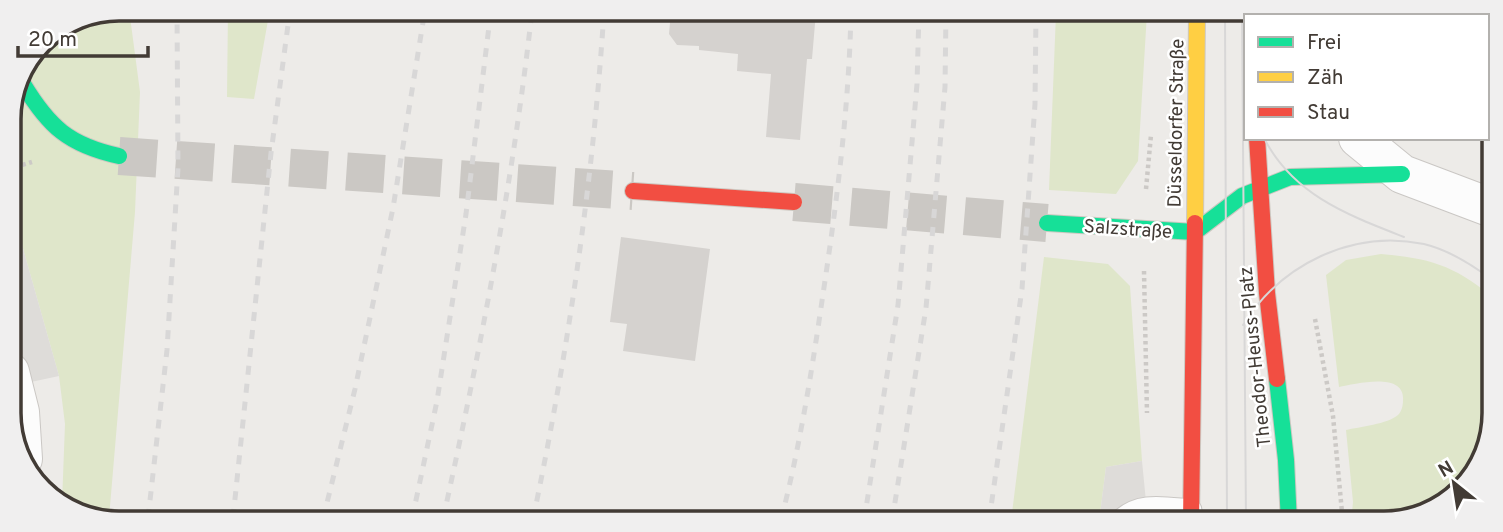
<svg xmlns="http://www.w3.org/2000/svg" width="1503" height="532" font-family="Overpass,sans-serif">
  <rect width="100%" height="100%" fill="#edebe8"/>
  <path fill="#dfe6ca" d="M119 9H129L140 92 135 212 109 518H84L62 503 65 424 59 376 11 206H10L9 111 46 36Z
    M228 9H270L254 99 227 97Z
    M1056 13H1147L1138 161 1116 194 1049 190Z
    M1381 254C1428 258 1454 265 1491 296L1489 448 1451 501 1391 523H1351L1353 502 1346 430C1359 427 1388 424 1398 415 1402 411 1403 405 1403 400 1405 371 1355 384 1339 387L1326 275 1346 260Z
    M1044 257 1108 264 1130 286 1142 461 1106 467 1099 522 1011 521Z"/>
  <path fill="#dedcd9" d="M10 206H11L59 376 31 382 10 316Z
    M1142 461 1148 522H1099L1106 467Z"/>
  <path fill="#d5d2cf" d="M671 11 816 12 812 59H807L800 140 766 137 771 74 737 71 738 54 699 50V46L677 45 669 34Z
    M621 237 710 249 695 361 623 351 627 324 610 322Z"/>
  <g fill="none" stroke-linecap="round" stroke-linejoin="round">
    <path stroke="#cbc8c4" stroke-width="38" stroke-dasharray="38 19" stroke-linecap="butt" d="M119 156 633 191
      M794 202 1047 223"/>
    <defs>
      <path id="lane" d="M1119 522C1138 501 1166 508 1191 510"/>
      <path id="street" d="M1358 138 1402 174 1492 208
        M10 372 20 412 23 459"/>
      <path id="fast" d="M23 84C49 127 69 145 119 156
        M1047 223 1195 232 1242 196 1290 177 1402 174
        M1277 379 1286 460 1289 523"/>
      <path id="slow" d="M1255 14V16
        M1195 223 1197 14"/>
      <path id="jam" d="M1257 138 1267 293 1277 379
        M633 191 794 202
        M1191 522 1195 223"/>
    </defs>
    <use href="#lane" stroke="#cac7c4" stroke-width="23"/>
    <use href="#street" stroke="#cac7c4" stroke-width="40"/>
    <use href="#fast" stroke="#cdc8c1" stroke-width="18"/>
    <use href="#slow" stroke="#cdc8c1" stroke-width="18"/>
    <use href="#jam" stroke="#cdc8c1" stroke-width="18"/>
    <path stroke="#ccc9c6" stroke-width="4.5" stroke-dasharray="3.5 3.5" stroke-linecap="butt" d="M9 169 32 162
      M1146 189 1151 135
      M1144 271 1147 413
      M1315 319 1333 416 1343 523"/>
    <use href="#lane" stroke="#fcfcfc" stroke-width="21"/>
    <use href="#street" stroke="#fcfcfc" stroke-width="38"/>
    <use href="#fast" stroke="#16e098" stroke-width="16"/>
    <use href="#slow" stroke="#ffcf43" stroke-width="16"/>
    <use href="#jam" stroke="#f24e42" stroke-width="16"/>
    <path stroke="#d8d7d7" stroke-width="2" d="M1225 14 1227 522
      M1242 14 1246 522
      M1264 138C1293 195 1348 215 1404 237
      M1243 325C1281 264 1353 229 1424 244 1449 250 1471 264 1491 279"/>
    <path stroke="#d8d7d7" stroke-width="5" stroke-dasharray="9 9" stroke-linecap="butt" d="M148 518 167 350 178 168 177 9
      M233 518 271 153 290 10
      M323 519 355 389 393 208 425 10
      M412 519 437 401 466 214 491 10
      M443 519C480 351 513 182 532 11
      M533 519C568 352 593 182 604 11
      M781 520C800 446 812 370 823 294 837 201 849 106 851 12
      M864 521 898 305 917 84 919 12
      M892 521 926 308 945 87 946 12
      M989 521 1022 289 1035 104 1036 13"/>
  </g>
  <g text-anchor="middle" stroke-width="5" stroke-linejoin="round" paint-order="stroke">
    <g font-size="19" fill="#423b35" stroke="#fff">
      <text transform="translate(1175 123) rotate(-89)" y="7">Düsseldorfer Straße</text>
      <text transform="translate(1128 228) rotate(4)" y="7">Salzstraße</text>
      <text transform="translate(1254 357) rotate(-96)" y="7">Theodor-Heuss-Platz</text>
    </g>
  </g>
  <path d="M0 0H1503V532H0ZM119 21H1384A98 98 0 0 1 1482 119V413A98 98 0 0 1 1384 511H119A98 98 0 0 1 21 413V119A98 98 0 0 1 119 21Z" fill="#f0efef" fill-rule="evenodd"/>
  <path fill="none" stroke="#423b35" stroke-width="3.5" d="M119 21H1384A98 98 0 0 1 1482 119V413A98 98 0 0 1 1384 511H119A98 98 0 0 1 21 413V119A98 98 0 0 1 119 21Z"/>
  <rect x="1244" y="14" width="245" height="126" fill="#ffffff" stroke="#b3b1ae" stroke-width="2"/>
  <rect x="1258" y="37" width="35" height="10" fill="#16e098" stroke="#b3b1ae" stroke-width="2"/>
  <text x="1307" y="49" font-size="21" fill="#423b35">Frei</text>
  <rect x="1258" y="72" width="35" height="10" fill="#ffcf43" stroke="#b3b1ae" stroke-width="2"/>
  <text x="1307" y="84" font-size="21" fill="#423b35">Zäh</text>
  <rect x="1258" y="107" width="35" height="10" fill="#f24e42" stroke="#b3b1ae" stroke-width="2"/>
  <text x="1307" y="119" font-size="21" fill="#423b35">Stau</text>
  <g transform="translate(1454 483) rotate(330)" stroke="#ffffff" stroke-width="5" paint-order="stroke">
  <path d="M0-5L12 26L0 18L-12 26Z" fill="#423b35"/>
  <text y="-10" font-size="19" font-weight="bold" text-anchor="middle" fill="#423b35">N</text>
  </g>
  <path d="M18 46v10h130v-10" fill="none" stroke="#423b35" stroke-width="3.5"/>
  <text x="28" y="46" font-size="21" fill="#423b35" stroke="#ffffff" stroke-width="5" paint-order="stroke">20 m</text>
</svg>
